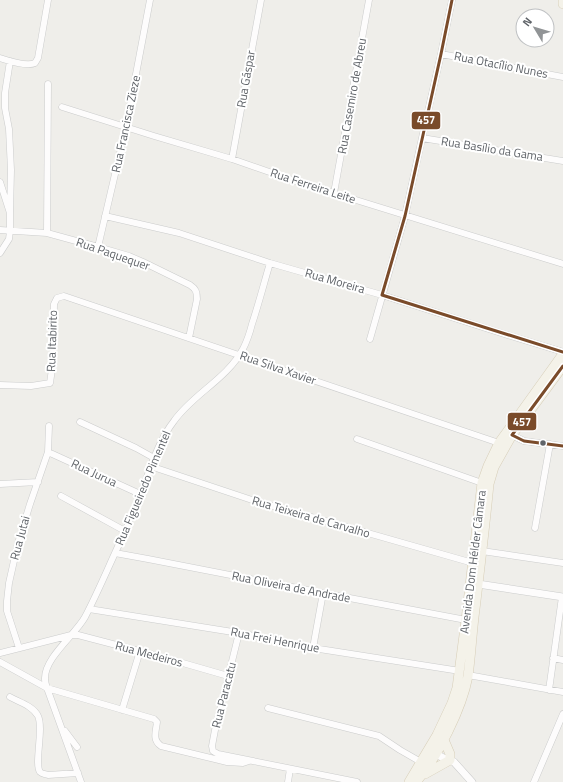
<svg xmlns="http://www.w3.org/2000/svg" width="563" height="782" font-family="'Titillium Web',sans-serif">
  <rect width="100%" height="100%" fill="#efeeea"/>
  <g fill="none" stroke-linecap="round" stroke-linejoin="round">
    <defs>
      <path id="minor" d="M441 54 563 77
        M0 58C9 61 27 67 35 63L38 58 48 0
        M10 61 5 93V108L9 129 11 170 10 213
        M62 107 154 136 232 159 301 183 563 264
        M422 138 563 161
        M232 159 261 0
        M0 182 10 213V231L9 239 0 253
        M334 193 369 0
        M105 216 179 233 270 263 382 295 501 333 563 352
        M0 230 47 233 98 247 129 256 143 262 190 285C196 289 197 292 197 299L189 338
        M47 233 48 84
        M98 247 126 127 150 0
        M370 339 405 216 422 138 441 54 452 0
        M0 385 31 386 50 383 53 362 54 304 57 298 64 296 499 443
        M80 422 136 448 154 458
        M512 435 524 441 563 446
        M357 439 482 483
        M48 452 140 494
        M150 466 252 500 473 563
        M0 484 38 482
        M61 496 125 531
        M535 528 550 444
        M482 551 563 563
        M115 553 148 559 323 593 466 620
        M89 609 239 633 313 648 460 671
        M239 633 215 730 212 746 213 751 218 754 357 782
        M19 648 7 611V601L9 583 18 543 30 504 48 452 49 426
        M313 648 323 593
        M0 653 71 635H78L162 657 228 676
        M553 658 563 660
        M0 662 47 688 154 719 157 722C156 731 152 740 161 746L227 762 243 763 249 761
        M468 675 563 692
        M549 690 562 597
        M10 697C19 702 33 706 38 716 44 728 34 764 40 772 42 774 45 774 48 775L78 773
        M268 708 379 736 400 750 421 762
        M122 710 140 651
        M65 731 77 747
        M81 782 47 688C46 685 45 682 45 679 44 658 76 634 85 617 96 596 105 575 115 553 123 536 131 518 138 501 149 474 156 444 174 421 193 394 227 379 243 349 247 341 250 332 252 324 259 303 264 283 270 263
        M288 782 290 769
        M534 782 563 714"/>
      <path id="tertiary" d="M474 584H478L563 597
        M436 753C441 759 448 758 454 762L472 782"/>
      <path id="primary" d="M563 0V4
        M425 774 450 760V754L444 740
        M409 782 437 735 452 703 457 688 466 620 482 483 488 466 499 443 563 354
        M416 782C438 757 462 708 468 676 471 654 472 631 475 609 480 567 485 526 489 484L494 467 512 435 563 366"/>
    </defs>
    <use href="#minor" stroke="#cbcccc" stroke-width="7"/>
    <use href="#tertiary" stroke="#cbcccc" stroke-width="8"/>
    <use href="#primary" stroke="#d7ceb8" stroke-width="10"/>
    <use href="#minor" stroke="#fdfcfc" stroke-width="6"/>
    <use href="#tertiary" stroke="#fdfcfc" stroke-width="7"/>
    <use href="#primary" stroke="#f4f2e9" stroke-width="9"/>
    <defs>
      <path id="bus-1" d="M452 0 441 54 405 216 382 295 563 352
        M563 366 512 435 524 441 563 446"/>
    </defs>
    <use href="#bus-1" stroke="#fff" stroke-width="6"/>
    <use href="#bus-1" stroke="#7a4b2a" stroke-width="3"/>
  </g>
  <circle fill="#5f6368" stroke="#fff" stroke-width="1.5" cx="543" cy="443" r="3.5"/>
  <g text-anchor="middle" stroke-width="4" stroke-linejoin="round" paint-order="stroke">
    <g font-size="12" fill="#5f6368" stroke="#fff">
      <text transform="translate(501 65) rotate(11)" y="4">Rua Otacílio Nunes</text>
      <text transform="translate(246 79) rotate(-80)" y="4">Rua Gáspar</text>
      <text transform="translate(352 96) rotate(-80)" y="4">Rua Casemiro de Abreu</text>
      <text transform="translate(126 124) rotate(-78)" y="4">Rua Francisca Zieze</text>
      <text transform="translate(492 149) rotate(9)" y="4">Rua Basílio da Gama</text>
      <text transform="translate(313 186) rotate(18)" y="4">Rua Ferreira Leite</text>
      <text transform="translate(113 254) rotate(19)" y="4">Rua Paquequer</text>
      <text transform="translate(335 281) rotate(16)" y="4">Rua Moreira</text>
      <text transform="translate(52 341) rotate(-88)" y="4">Rua Itabirito</text>
      <text transform="translate(278 368) rotate(19)" y="4">Rua Silva Xavier</text>
      <text transform="translate(94 473) rotate(25)" y="4">Rua Jurua</text>
      <text transform="translate(143 488) rotate(-67)" y="4">Rua Figueiredo Pimentel</text>
      <text transform="translate(311 517) rotate(16)" y="4">Rua Teixeira de Carvalho</text>
      <text transform="translate(20 538) rotate(-75)" y="4">Rua Jutai</text>
      <text transform="translate(473 562) rotate(-83)" y="4">Avenida Dom Hélder Câmara</text>
      <text transform="translate(291 587) rotate(11)" y="4">Rua Oliveira de Andrade</text>
      <text transform="translate(275 640) rotate(11)" y="4">Rua Frei Henrique</text>
      <text transform="translate(149 654) rotate(15)" y="4">Rua Medeiros</text>
      <text transform="translate(224 695) rotate(-76)" y="4">Rua Paracatu</text>
    </g>
  </g>
  <g stroke="#fff" stroke-width="1.5">
    <rect x="411" y="111" width="30" height="19" rx="4" fill="#7a4b2a"/>
    <rect x="507" y="412" width="30" height="19" rx="4" fill="#7a4b2a"/>
  </g>
  <g font-size="11" text-anchor="middle" font-weight="bold" fill="#fff">
    <text x="426" y="124">457</text>
    <text x="522" y="426">457</text>
  </g>
  <g transform="translate(535 28) rotate(308)"><circle r="19" fill="#ffffff" stroke="#bfc1c3"/>
  <path d="M0-3L7 15L0 10L-7 15Z" fill="#919496"/>
  <text y="-6" font-size="11" font-weight="bold" text-anchor="middle" fill="#5f6368">N</text>
  </g>
</svg>
